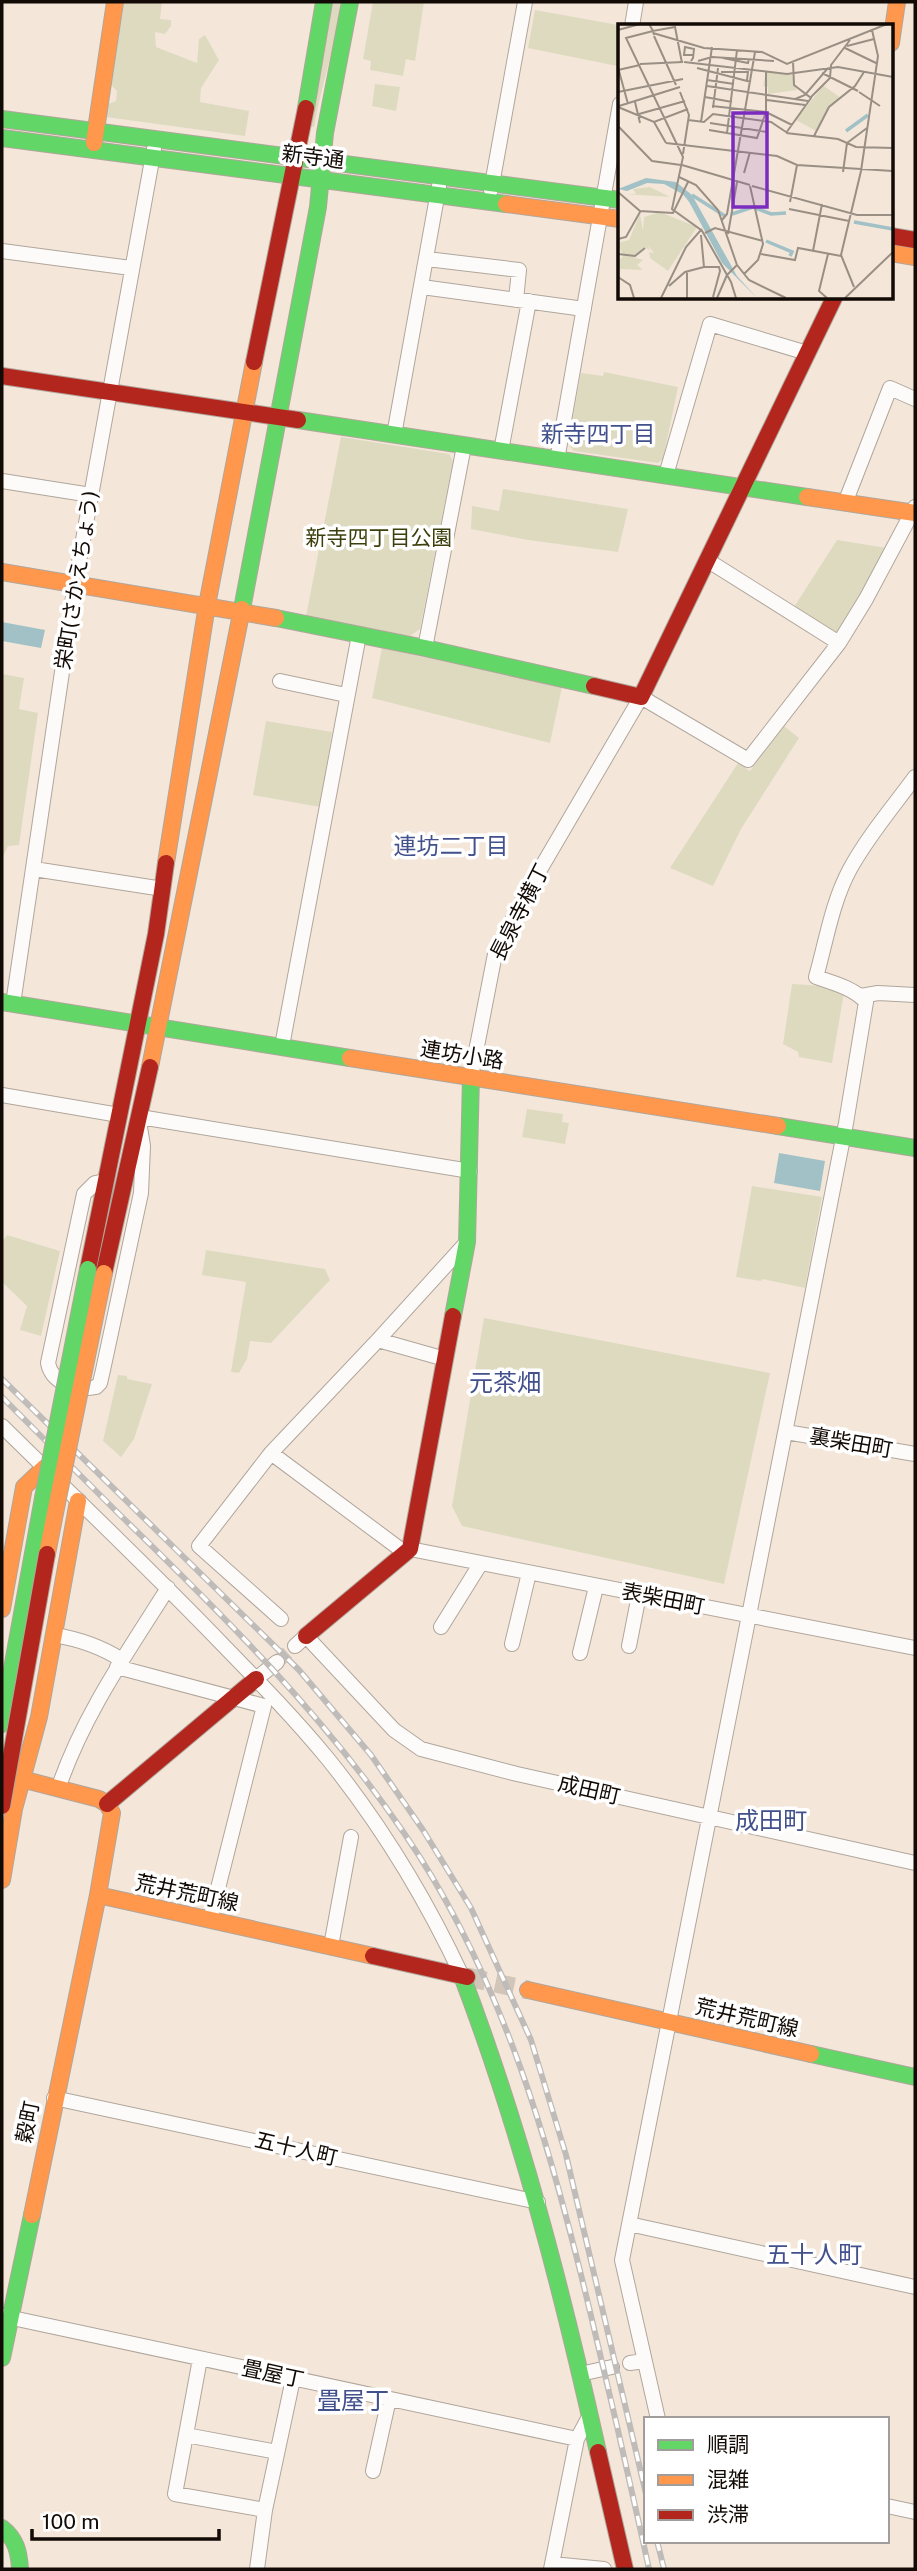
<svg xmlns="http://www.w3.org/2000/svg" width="917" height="2571" font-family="'Public Sans','Noto Sans JP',sans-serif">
  <rect width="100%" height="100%" fill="#f4e7da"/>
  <path fill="#dedac0" d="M123 2H162L160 19 171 20V26L165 34 155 32 156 47 197 63 199 39 205 35 219 60 201 88 200 102 249 111 245 136 106 117 108 104 116 101 117 91 110 84Z
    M332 2H343C335 44 322 84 314 127L309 126Z
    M373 2H424L415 61 406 59 403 76 370 70 371 61 363 59Z
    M535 10 624 26H620L617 66 528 48Z
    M375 84 400 87 396 111 372 106Z
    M604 372 678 387 663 459 658 463 574 451 568 444 581 373 603 376Z
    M341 437 449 454 453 461 420 629 410 636 306 616Z
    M503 489 628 509 618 552 528 540 471 529 472 506 499 511Z
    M837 540 887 548 836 634 794 607Z
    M382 648 562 687 550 743 372 698Z
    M2 674 24 678 19 709 38 713 19 845 8 846 2 859Z
    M266 721 332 732 320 807 253 795Z
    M784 726 799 738 741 829 713 886 670 868 738 763 750 771Z
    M792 984 825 986 844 993 832 1063 799 1057 798 1052 783 1044Z
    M527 1109 563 1114 562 1122 569 1123 565 1144 522 1137Z
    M752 1186 822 1197 805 1288 762 1279 761 1281 736 1277Z
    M7 1235 60 1251 41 1336 20 1330 27 1306 2 1282V1242Z
    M206 1250 325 1269 330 1280 271 1343 250 1341 247 1359 239 1373 231 1372 246 1282 202 1275Z
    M484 1318 770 1373 724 1584 462 1526 452 1506Z
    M118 1375 127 1376V1379L152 1384 134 1439 121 1457 103 1441Z"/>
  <path fill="#a1c1c6" d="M2 622 45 630 41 648 2 641Z
    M779 1153 825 1161 820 1191 774 1183Z"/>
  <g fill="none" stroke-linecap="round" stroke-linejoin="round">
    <path stroke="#d2c6ba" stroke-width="14" stroke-dasharray="14 7" stroke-linecap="butt" d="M277 1662 295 1646"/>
    <path stroke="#d2c6ba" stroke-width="19" stroke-dasharray="19 10" stroke-linecap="butt" d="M467 1977 528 1990"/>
    <defs>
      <path id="street" d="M632 26 636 2
        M491 190 525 2
        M2 251 131 268
        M427 259 519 270 516 300
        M422 287 584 309
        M394 435 439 186
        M501 451 529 301
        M557 460 620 104
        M666 475 710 324 807 353
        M2 481 91 495
        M845 503 890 388 915 399
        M707 560 839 643
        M425 648 464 446
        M280 681 346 695
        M34 869 163 889
        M861 996 878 993 915 995
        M13 1004 75 584 154 149
        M282 1046 359 635
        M471 1077 495 954 524 897 641 697 748 760 839 643 866 599 915 507
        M2 1095 119 1115
        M140 1117 470 1171
        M105 1181 95 1183 84 1194 48 1363C52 1384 77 1391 96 1387L100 1383 103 1370 141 1193 143 1146 140 1127
        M378 1340 445 1359
        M2 1426C76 1499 152 1571 224 1646 260 1683 296 1720 328 1759 381 1825 426 1899 462 1976
        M786 1432 915 1454
        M271 1453 404 1552
        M410 1549 915 1648
        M281 1619 199 1546 271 1453 378 1340 467 1242
        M441 1627 481 1563
        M54 1635C79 1639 100 1646 122 1660
        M512 1644 529 1573
        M295 1646 306 1636 394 1730 421 1749 517 1774 915 1863
        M629 1646 639 1595
        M580 1653 596 1587
        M117 1667 264 1706 210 1920
        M256 1679 277 1662
        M58 1789C83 1715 127 1653 168 1588
        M331 1946 351 1837
        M54 2098 538 2202
        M629 2224 915 2287
        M3 2316 577 2439
        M200 2359 175 2494 265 2510
        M630 2363 644 2361
        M580 2374 612 2367
        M658 2419 622 2260 846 1123 866 1002C854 988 833 983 816 977 826 942 832 902 850 869 868 836 893 807 915 777
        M186 2435 277 2452
        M373 2471 389 2399
        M887 2506 915 2512
        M552 2564 604 2569
        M257 2569 265 2510 293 2379
        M551 2569 577 2439 590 2415"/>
      <path id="fast" d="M306 108 324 2
        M2 119 620 200
        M2 138 506 204
        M298 420 807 497
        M242 609 318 207 325 133 350 2
        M276 618 425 648 594 686
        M2 1002 350 1058
        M778 1126 915 1148
        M453 1316 467 1242 471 1077
        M2 1724 43 1498
        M462 1976C521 2131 562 2290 598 2452
        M811 2054 915 2077
        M2 2358 32 2215
        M2 2528C16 2539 19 2552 20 2569"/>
      <path id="slow" d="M891 43 897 2
        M94 143 115 2
        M506 204 620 219
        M891 253 915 257
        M807 497 915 513
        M2 572 276 618
        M166 863 207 605 254 362
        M350 1058 778 1126
        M150 1067 242 609
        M47 1554 57 1503
        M2 1609 24 1487 45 1467
        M2 1774 99 1799 107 1804 112 1813 98 1895 32 2215
        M2 1880 14 1809 39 1717 78 1501
        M98 1895 373 1956
        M528 1990 811 2054"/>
      <path id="jam" d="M891 236 915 240
        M254 362 306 108
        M2 376 298 420
        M594 686 641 697 834 298
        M88 1269 156 934 166 863
        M104 1273 150 1067
        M306 1636 410 1549 453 1316
        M107 1804 256 1679
        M373 1956 467 1977
        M598 2452 625 2569"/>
    </defs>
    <use href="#street" stroke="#b0a69c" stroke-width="16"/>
    <use href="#fast" stroke="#b0a69c" stroke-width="18"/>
    <use href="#slow" stroke="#b0a69c" stroke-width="18"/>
    <use href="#jam" stroke="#b0a69c" stroke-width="18"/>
    <use href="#street" stroke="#fdfbf9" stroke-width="14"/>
    <use href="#fast" stroke="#63d668" stroke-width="16"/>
    <use href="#slow" stroke="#ff974d" stroke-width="16"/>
    <use href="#jam" stroke="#b3261e" stroke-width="16"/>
    <defs>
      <path id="rail" d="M2 1379 299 1670 371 1755 423 1830 471 1908 531 2040 566 2155 646 2494
        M2 1397C41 1436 80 1475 119 1514 222 1614 323 1714 404 1833 504 1979 552 2151 592 2320 612 2403 631 2486 649 2569
        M657 2541 664 2569"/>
    </defs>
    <use href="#rail" stroke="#bebbb8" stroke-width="6"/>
    <use href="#rail" stroke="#fff" stroke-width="3.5" stroke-dasharray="10" stroke-linecap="butt"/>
    <defs>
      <path id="fast-bridge" d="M43 1498 88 1269"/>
      <path id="slow-bridge" d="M57 1503 104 1273"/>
      <path id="jam-bridge" d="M2 1806 47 1554"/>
    </defs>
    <use href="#fast-bridge" stroke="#b0a69c" stroke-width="18" stroke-linecap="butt"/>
    <use href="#slow-bridge" stroke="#b0a69c" stroke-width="18" stroke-linecap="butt"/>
    <use href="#jam-bridge" stroke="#b0a69c" stroke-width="18" stroke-linecap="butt"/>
    <use href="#fast-bridge" stroke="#63d668" stroke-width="16"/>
    <use href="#slow-bridge" stroke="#ff974d" stroke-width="16"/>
    <use href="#jam-bridge" stroke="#b3261e" stroke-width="16"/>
  </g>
  <g text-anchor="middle" stroke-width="7" stroke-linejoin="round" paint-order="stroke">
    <g font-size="21" fill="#120a04" stroke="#fff">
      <text transform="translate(313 157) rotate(7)" y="7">新寺通</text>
      <text transform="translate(77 580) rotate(-81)" y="7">栄町(さかえちょう)</text>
      <text transform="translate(520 912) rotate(-63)" y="7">長泉寺横丁</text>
      <text transform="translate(462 1055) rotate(9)" y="7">連坊小路</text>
      <text transform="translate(851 1443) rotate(10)" y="7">裏柴田町</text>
      <text transform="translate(663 1599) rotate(11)" y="7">表柴田町</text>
      <text transform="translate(589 1790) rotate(13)" y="7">成田町</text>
      <text transform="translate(187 1893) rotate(12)" y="7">荒井荒町線</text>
      <text transform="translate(747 2018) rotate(13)" y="7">荒井荒町線</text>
      <text transform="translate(28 2122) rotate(-79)" y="7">穀町</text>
      <text transform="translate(296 2149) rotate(13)" y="7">五十人町</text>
      <text transform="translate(273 2374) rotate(12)" y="7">畳屋丁</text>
    </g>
    <g font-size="21" fill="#3d3f0c" stroke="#fff">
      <text x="379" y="545">新寺四丁目公園</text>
    </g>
    <g font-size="23" fill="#42508c" stroke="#fff">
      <text x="598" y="442">新寺四丁目</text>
      <text x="451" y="854">連坊二丁目</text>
    </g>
    <g font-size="24" fill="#42508c" stroke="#fff">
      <text x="505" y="1391">元茶畑</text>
      <text x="771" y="1829">成田町</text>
      <text x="814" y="2263">五十人町</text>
      <text x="353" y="2409">畳屋丁</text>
    </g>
  </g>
  <g transform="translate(618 24)">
    <rect width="275" height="275" fill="#f4e7da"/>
    <path d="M148 48 174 51 179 66 150 70V63L145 62ZM209 57 206 62 223 74 210 83 198 107 178 96ZM32 163 52 173 6 170H18L15 165ZM42 188 79 203 50 247 32 234 31 228 36 229 30 222 32 227 27 223 15 233 25 236 19 241 25 246 2 245 1 255 0 236 5 233 0 219 11 216 22 190 25 207 26 193Z" fill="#dedac0"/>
    <path d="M28 154 58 158 74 171 119 252 139 274 104 239 68 172 46 160 29 159 9 167 0 165Z" fill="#a1c1c6"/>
    <path fill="none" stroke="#a1c1c6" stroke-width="3.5" d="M228 107 250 91M66 169 81 187M74 171 107 192M114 190 135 183 153 190 168 189M236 198 275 205M148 217 174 228 172 232"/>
    <path fill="none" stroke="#9a8f84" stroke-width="2" d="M31 0 35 7 57 3 64 39M0 6 22 0M35 9 86 24 144 28 169 40 269 0M36 11 35 7 8 14 65 133 54 185 83 206 68 223 43 274M36 12 58 61M229 22 256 15M227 24 258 39M105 34 130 39 131 35M73 37 75 34 76 25 67 23 66 31H75M80 37 94 33 156 37M66 38 169 50 220 43 275 53M22 40 65 38M79 44 133 58M0 46 22 41M1 47 10 80M103 48H130L129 56M204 49 240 67M89 56 116 60M89 62 190 77M0 68 65 55M62 68 71 91 65 130M241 68 262 82M87 73 114 78M193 73 212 54 213 41 232 16M177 75 187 71 210 44M149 76 187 81M17 78 22 99M1 82 62 63M94 82 148 88 174 101M0 83 36 98 70 85M95 84 100 44M21 90 67 77M70 96 86 98 95 90 153 98 168 108M36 98 48 119M83 98 94 23M92 99 149 108M0 102 34 137 63 141M91 106 139 114 148 88V47M109 109 119 26M168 109 220 115 238 123 275 124M168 109 193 74 176 61 175 37M196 112 211 83 237 62 246 48M48 119 159 132 179 141 275 147M64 141 132 161M225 148 229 119 249 104M126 149 132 128M61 153 78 161 100 186 119 241M134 162 239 191H275M0 168 22 187 55 189 70 158M172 178 179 141M171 185 231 197M104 196 109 190 137 28M83 205 113 258 118 274M87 209 97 204 145 217M110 210 119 158M83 211 86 243H101L102 247 95 273M0 215 8 213 22 188M195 227 204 180M0 230 17 232 27 224M143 230 177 236 180 224 223 232M126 250 140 236 145 220 132 162M109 251 119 241 131 256 168 274M0 253 12 261 16 274M51 262 67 248 86 243M236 263 223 231 243 147 260 32 254 6M69 274V248M99 274 109 251M209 274 201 267 210 230M227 274 275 228"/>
    <path fill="#7b2cbf" fill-opacity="0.15" stroke="#7b2cbf" stroke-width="3.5" d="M115 89H149V183H115Z"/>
    <rect width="275" height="275" fill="none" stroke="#120a04" stroke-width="3.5"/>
  </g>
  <rect width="917" height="2571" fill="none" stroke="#120a04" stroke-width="7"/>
  <rect x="644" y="2417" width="245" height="126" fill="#ffffff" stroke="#a09d9b" stroke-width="2"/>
  <rect x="658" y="2440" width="35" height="10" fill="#63d668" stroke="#a09d9b" stroke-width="2"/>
  <text x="707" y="2452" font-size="21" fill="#120a04">順調</text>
  <rect x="658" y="2475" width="35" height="10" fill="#ff974d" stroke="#a09d9b" stroke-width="2"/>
  <text x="707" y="2487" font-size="21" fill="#120a04">混雑</text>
  <rect x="658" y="2510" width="35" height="10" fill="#b3261e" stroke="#a09d9b" stroke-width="2"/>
  <text x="707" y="2522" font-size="21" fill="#120a04">渋滞</text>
  <path d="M32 2529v10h187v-10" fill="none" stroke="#120a04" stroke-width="3.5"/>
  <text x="42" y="2529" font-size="21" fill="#120a04" stroke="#ffffff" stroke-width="5" paint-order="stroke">100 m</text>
</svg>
